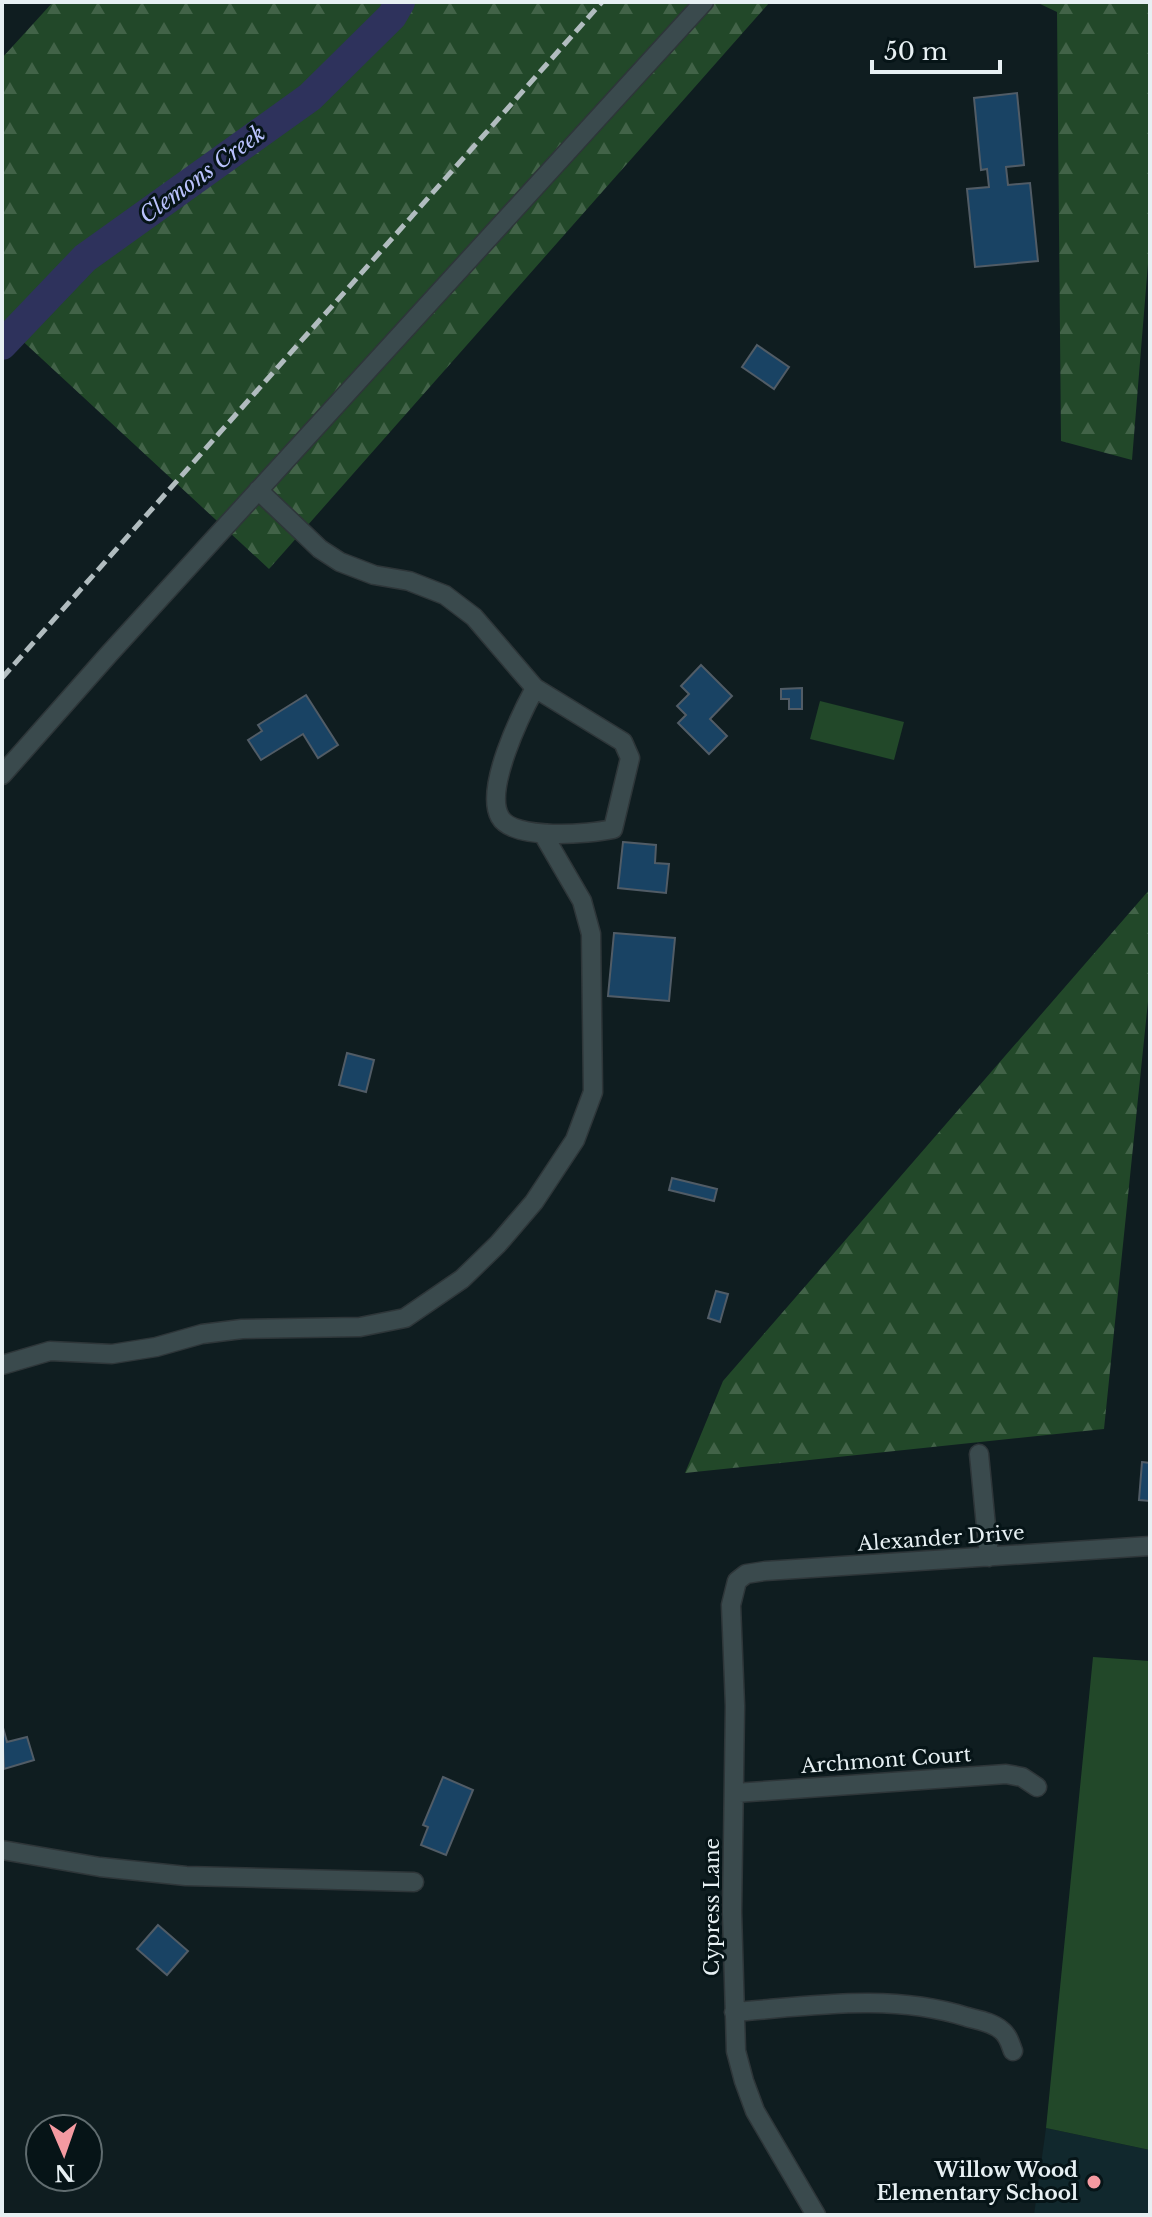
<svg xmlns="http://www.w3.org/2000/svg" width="1152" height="2217" font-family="'Libre Baskerville',serif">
  <defs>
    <pattern id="forest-firs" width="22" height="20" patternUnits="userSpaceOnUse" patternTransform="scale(2)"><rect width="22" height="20" fill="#224829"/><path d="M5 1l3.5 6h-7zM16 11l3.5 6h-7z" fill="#426348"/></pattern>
  </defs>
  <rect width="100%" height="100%" fill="#0f1d20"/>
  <path fill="#11282d" d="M1046 2128 1150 2150V2215H1034Z"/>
  <path fill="#224829" d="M820 701 904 722 894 760 810 739Z
    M1093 1657 1150 1661V2150L1046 2128Z"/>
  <path fill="url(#forest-firs)" d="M53 2H770L269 569 2 322V58Z
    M1036 2H1150V239L1132 460 1061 441 1057 12Z
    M1150 889V982L1104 1429 685 1473 723 1381Z"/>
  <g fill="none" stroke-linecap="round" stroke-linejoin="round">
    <path stroke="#2e325c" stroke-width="30" d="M2 345 85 258 310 97 392 16 400 2"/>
  </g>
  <path fill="#194364" stroke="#515c66" stroke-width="2" d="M1017 93 1024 165 1006 167 1008 185 1030 183 1038 261 975 267 967 189 989 187 987 169 981 170 974 98Z
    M757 345 789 367 774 389 742 367Z
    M701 665 732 696 710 719 727 736 709 754 678 723 686 715 677 706 689 694 681 686Z
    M802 688V709H789V699H781V689Z
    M306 695 338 745 318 758 303 734 261 760 248 740 262 731 258 725Z
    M623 842 656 845 655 863 669 864 666 893 618 888Z
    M614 933 675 938 669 1001 608 996Z
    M347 1053 374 1060 366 1092 339 1085Z
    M672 1178 717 1189 714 1201 669 1190Z
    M716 1291 728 1294 720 1322 708 1318Z
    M1142 1462 1150 1463V1501L1139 1500Z
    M2 1724 7 1742 27 1737 34 1760 4 1769Z
    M443 1777 473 1790 446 1855 421 1845 428 1827 423 1825Z
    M158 1925 188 1951 167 1975 137 1949Z"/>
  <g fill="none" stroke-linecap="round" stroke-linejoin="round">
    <defs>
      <path id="minor" d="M258 490 320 549 340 562 374 575 409 581 445 595 474 617 535 688 623 742 630 758 613 829C590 834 513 841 500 817 484 789 521 714 535 688
        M2 775 109 654 704 2
        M2 1365 50 1351 112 1354 156 1347 202 1334 242 1329 360 1327 405 1318 462 1279 498 1244 534 1202 575 1140 593 1092 591 934 582 901 543 834
        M979 1454 989 1557
        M735 1793 1006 1774 1022 1777 1037 1787
        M2 1850 100 1867 186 1876 414 1882
        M734 2012C812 2006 890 1993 967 2017 978 2020 992 2022 1001 2030 1008 2035 1010 2043 1013 2051
        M816 2215 755 2111 744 2081 736 2051 732 1912 735 1706 731 1605 737 1581 746 1574 765 1571 1150 1546"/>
    </defs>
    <use href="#minor" stroke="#2e3639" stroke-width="21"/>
    <use href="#minor" stroke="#3a4a4d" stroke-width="18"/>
    <path stroke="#b1bcbf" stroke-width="5" stroke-dasharray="12 6" stroke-linecap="butt" d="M2 678 602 2"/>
  </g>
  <circle fill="#f49aa1" stroke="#061417" stroke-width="3" cx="1094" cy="2182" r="8"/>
  <g text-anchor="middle" stroke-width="6" stroke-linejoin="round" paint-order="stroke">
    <g font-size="20" fill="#e7f0f3" stroke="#061417">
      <text transform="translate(941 1538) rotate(-4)" y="7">Alexander Drive</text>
      <text transform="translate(886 1760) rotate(-4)" y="7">Archmont Court</text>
      <text transform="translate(712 1907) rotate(-90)" y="7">Cypress Lane</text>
    </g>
    <g font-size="20" font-weight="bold" fill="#e7f0f3" stroke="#061417" text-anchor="end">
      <text x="1078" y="2177">Willow Wood<tspan x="1078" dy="23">Elementary School</tspan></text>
    </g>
    <g font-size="22" font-style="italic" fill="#bac2fd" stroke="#061417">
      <text transform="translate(202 174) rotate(-36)" y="8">Clemons Creek</text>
    </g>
  </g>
  <rect width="1152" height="2217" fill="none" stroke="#e7f0f3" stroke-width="8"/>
  <g transform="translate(64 2153) rotate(178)"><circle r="38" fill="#061417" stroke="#606c6f" stroke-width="2"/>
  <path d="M0-6L14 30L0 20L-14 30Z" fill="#f49aa1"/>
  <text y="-12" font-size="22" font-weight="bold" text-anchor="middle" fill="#e7f0f3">N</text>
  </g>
  <path d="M872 60v12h128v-12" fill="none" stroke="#e7f0f3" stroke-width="4"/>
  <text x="884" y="60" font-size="24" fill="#e7f0f3" stroke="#061417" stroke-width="6" paint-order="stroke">50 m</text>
</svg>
